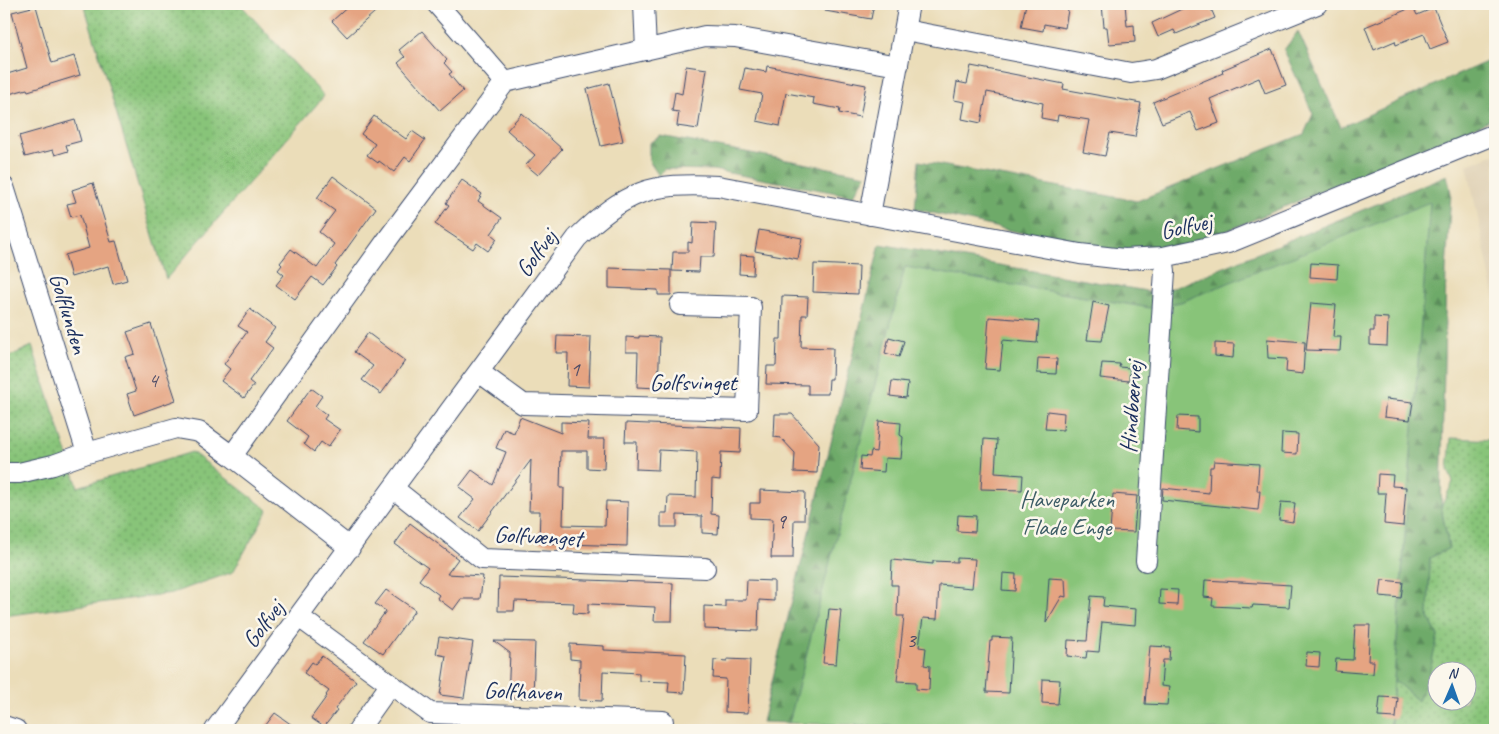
<svg xmlns="http://www.w3.org/2000/svg" width="1499" height="734" font-family="Caveat,sans-serif">
  <defs>
    <pattern id="grass-dots" width="8" height="8" patternUnits="userSpaceOnUse" patternTransform="scale(1.25)"><rect width="8" height="8" fill="#88c479"/><path d="M2 2h.1M6 6h.1" fill="none" stroke="#6ea066" stroke-width="1.8" stroke-linecap="round"/></pattern>
    <pattern id="forest-firs" width="22" height="20" patternUnits="userSpaceOnUse" patternTransform="scale(1.25)"><rect width="22" height="20" fill="#6eaa69"/><path d="M5 1l3.5 6h-7zM16 11l3.5 6h-7z" fill="#5a8b5a"/></pattern>
  </defs>
  <rect width="100%" height="100%" fill="#fbf7ec"/>
  <filter id="ink" filterUnits="userSpaceOnUse"><feTurbulence type="fractalNoise" baseFrequency=".02" numOctaves="2"/><feDisplacementMap in="SourceGraphic" scale="10" xChannelSelector="R" yChannelSelector="G"/><feConvolveMatrix kernelMatrix="1 2 1 2 8 2 1 2 1" color-interpolation-filters="sRGB"/></filter>
  <filter id="wash" filterUnits="userSpaceOnUse"><feTurbulence type="fractalNoise" baseFrequency=".0096" numOctaves="4" result="noise"/><feDisplacementMap in="SourceGraphic" scale="20" xChannelSelector="R" yChannelSelector="G"/><feGaussianBlur stdDeviation="1.12" result="paint"/><feColorMatrix in="noise" values="0 0 0 0 0 0 0 0 0 0 0 0 0 0 0 0 0 1.4 0 .05"/><feComposite in="paint" operator="in"/></filter>
  <g filter="url(#wash)">
    <rect width="100%" height="100%" fill="#ebddb9"/>
    <path fill="#e0d2b6" d="M1495 154V300L1467 165Z"/>
    <path fill="url(#grass-dots)" stroke="#527a6c" fill-rule="evenodd" d="M84 4H240L324 96 166 279Z
      M32 346 78 487 192 452 268 510 233 572 172 593 4 616V359Z
      M1451 438 1495 440V730H1391L1394 680 1418 700 1438 636 1428 616 1430 558 1449 548 1441 507 1453 482 1448 470ZM1436 672H1466V702H1436Z"/>
    <path fill="url(#forest-firs)" stroke="#446c64" d="M1298 31 1341 127 1495 58V118L1196 244 1116 254 915 209 919 161 1137 201 1304 134 1313 114 1284 50Z
      M661 136 866 175 853 196 713 170 664 169 659 176 649 161V143Z
      M1447 175 1451 193 1446 271 1441 507 1449 548 1430 558 1428 616 1438 636 1428 678 1418 701 1394 680 1430 203 1181 302 1150 308 905 267 789 723 762 722 880 244 1152 292 1176 287Z
      M855 724 1021 730H854Z"/>
    <path fill="#88c479" stroke="#527a6c" d="M1430 202 1390 730H1021L789 723 905 267 1150 308 1181 302Z"/>
    <g id="blocks">
      <path fill="#e5a482" d="M351 4H384L347 37 332 21Z
        M826 4H874L871 19 825 11Z
        M1026 4H1069L1065 28 1044 24 1043 31 1021 27Z
        M1102 4H1125L1127 26 1134 25 1135 42 1109 44 1107 27H1104Z
        M1185 4H1209L1215 18 1176 34 1174 30 1158 37 1152 23 1186 7Z
        M36 6 52 63 74 56 80 75 28 91 27 89 9 94 4 75 27 68 12 12Z
        M1413 7 1417 15 1434 8 1448 42 1430 49 1424 34 1396 45 1395 41 1374 50 1365 27Z
        M422 31 447 60 444 63 452 72 449 74 463 91 440 111 398 63 405 57 399 50Z
        M1272 49 1286 85 1265 93 1259 78 1210 99 1219 123 1198 131 1190 112 1162 123 1153 102 1223 73 1222 70Z
        M686 66 707 69 698 129 677 126 679 112 672 111 675 92 682 94Z
        M767 66 866 85 860 117 839 113 840 109 813 104 814 98 786 93 780 126 757 121 762 94 740 90 745 68 766 72Z
        M971 66 1064 84 1063 89 1141 103 1135 137 1110 133 1105 156 1083 152 1089 120 1058 115 1057 121 1041 118 1043 103 987 92 981 123 962 119 965 102 954 100 957 82 967 84Z
        M609 83 623 141 601 146 587 89Z
        M522 113 562 149 538 175 526 165 535 155 507 130Z
        M374 116 406 139 412 131 425 140 410 161 405 157 394 172 379 161 378 163 367 155 375 144 361 134Z
        M75 120 81 141 66 145 68 151 55 155 53 150 25 157 19 136Z
        M333 176 376 208 335 265 337 267 323 285 312 277 295 299 276 285 284 275 278 270 282 265 280 263 291 249 317 268 334 244 319 232 335 211 317 198Z
        M462 180 482 194 478 201 502 218 491 234 497 239 488 251 477 243 473 249 435 224 449 205 446 203Z
        M93 183 111 242 116 241 127 280 113 284 108 266 71 277 65 255 89 248 80 215 71 217 67 204 76 202 72 190Z
        M693 222 716 223 714 257H700L699 272 672 271 673 252H688V242L692 243Z
        M759 230 802 238 798 259 755 251Z
        M740 255 754 256 753 275 739 274Z
        M1311 263 1338 265 1337 279 1310 277Z
        M814 264 859 266 858 294 813 292Z
        M609 268 671 270V295H658V290L609 288Z
        M782 296 808 297 807 315H802L801 347 833 348 832 379H829L828 394H808V385L766 384 767 366H776L777 339H781Z
        M1093 302 1109 306 1102 341 1087 340Z
        M1311 303 1336 305 1333 337H1341L1340 351 1306 350Z
        M250 309 275 328 265 342 273 348 249 381 254 385 244 398 221 381 230 369 224 364 247 332 238 326Z
        M989 317 1039 321 1037 343 1003 340 1000 370 985 369Z
        M1374 317 1388 318 1387 346 1370 345V331H1374Z
        M151 324 176 400 134 415 127 394 136 391 125 357 135 354 127 332Z
        M368 333 405 361 381 394 362 380 373 366 354 352Z
        M557 336 591 337 589 387 567 386 568 353H556Z
        M639 336 660 337 658 388 637 387 638 352H626V337L639 338Z
        M889 337 904 341 899 357 885 353Z
        M1267 339 1305 342 1303 374 1286 372 1287 359 1268 358Z
        M1215 343 1234 344 1233 358 1215 356Z
        M1038 358 1057 359 1056 374 1037 373Z
        M1102 363 1120 364 1119 367 1130 368 1129 381 1100 378Z
        M892 381 908 383 906 398 890 396Z
        M311 388 322 396 315 406 327 415 324 419 340 430 328 447 321 442 314 452 304 444 308 437 287 421Z
        M1386 399 1413 402 1410 420 1384 417Z
        M1047 411 1064 413 1063 430 1045 429Z
        M775 414H792L819 444 817 473 794 472 795 453 781 438 774 437Z
        M1178 416 1198 417V432L1177 430Z
        M520 417 561 433V422L589 423 588 439H605L604 469 587 468V451H561L560 488H564L563 525 605 526 606 501 628 502 627 546 539 543 540 511H529L531 460 478 531 460 518 475 499 459 487 472 470 493 485 506 452 496 448 504 429 514 433Z
        M879 421 901 423 900 435 903 437 901 459 885 458 884 472 860 470 861 456 870 457 871 451 876 452Z
        M626 423 741 428 740 453 721 452 720 480 712 479 711 514 719 515 718 534 702 533V516L677 515V527H661V513H667L668 496 696 497 697 452 659 450 658 470 636 469 637 442H625Z
        M1282 433 1298 434 1297 454 1281 453Z
        M984 439 997 440 995 473 1023 475 1022 490 981 489Z
        M1214 461 1259 464 1257 491H1260L1258 510 1162 500 1163 488 1209 493 1210 467H1213Z
        M1378 474 1393 475 1392 486 1406 487 1403 526 1384 524 1386 493H1377Z
        M760 490 805 492 804 520H794L793 558H771L773 519 750 518V503H760Z
        M1113 494 1137 496 1134 532 1110 531Z
        M1281 502 1295 503 1293 522 1279 520Z
        M958 515 976 516 975 532 957 531Z
        M410 523 458 559 447 574 483 576 480 599H461L453 610 437 598 439 595 419 580 428 568 395 544Z
        M957 558 975 559 972 588 939 585 937 619 923 618 919 647 926 648 924 665 930 666 929 690 916 689V682L897 681 904 616H897L898 585H891L892 560 933 564V561L957 562Z
        M1003 573 1016 574 1015 591 1002 590Z
        M499 577 673 583 672 621H654L655 607 588 604V614L573 613 574 603 515 601 514 611H498Z
        M1049 578 1065 579 1066 597 1062 596 1046 623Z
        M747 580 774 581V601L759 600 758 631 704 629V606L725 607V600H746Z
        M1205 580 1291 585 1289 607 1253 605 1252 608 1212 606 1213 598 1204 597Z
        M1382 580 1403 582 1401 598 1380 596Z
        M1160 589 1178 590 1177 605 1159 604Z
        M386 590 415 610 383 654 364 641 386 611 375 604Z
        M1091 596 1104 597 1103 606 1136 609 1135 625 1102 622 1099 652 1087 651 1086 658 1067 656 1068 640 1087 641Z
        M829 609 841 610 836 664 823 663Z
        M1355 625H1370L1368 661H1374L1373 674 1335 671 1336 659 1353 660Z
        M439 637 473 642 464 698 440 695 446 656 436 654Z
        M992 637 1012 638 1009 693 986 692 990 641H992Z
        M494 641 535 642 533 698H508L510 653Z
        M570 644 604 646V650L686 654 684 693 668 692 669 682 639 681V673L603 671 602 701 579 700 580 660 570 659Z
        M1150 646 1170 647 1169 660H1163L1161 686 1169 687 1167 705 1145 704Z
        M1307 652 1320 653 1319 667 1306 666Z
        M322 656 356 681 335 709 337 710 324 727 311 718 327 696 326 695 329 691 304 673 312 662 315 664Z
        M727 659 750 660 748 713 725 712 726 679 713 678 714 660 727 661Z
        M1043 679 1060 680 1058 704 1042 703Z
        M1380 697 1398 698 1396 718 1378 717Z
        M275 713 299 730H262Z"/>
    </g>
  </g>
  <g filter="url(#ink)">
    <use href="#blocks" fill-opacity="0" stroke="#3a496c" stroke-width="1"/>
    <g fill="none" stroke-linecap="round" stroke-linejoin="round">
      <defs>
        <path id="street" d="M437 4 505 82
          M644 4 646 50
          M905 30 1131 73 1156 69 1317 4
          M4 187 87 453
          M870 215 909 4
          M479 372 523 404 747 410 751 307 680 305
          M232 456 390 236 505 82 705 36 735 37 898 66
          M4 473H19L53 465 87 453 176 428 199 432 232 456 350 548
          M393 488 482 559 705 568
          M1146 561 1165 271 1163 257
          M299 617 430 713 663 721
          M4 726 16 730
          M215 730 577 238C625 191 652 182 718 186L1080 254 1124 259 1163 257 1228 243 1495 134
          M358 730 390 685"/>
      </defs>
      <use href="#street" stroke="#3a496c" stroke-width="22"/>
      <use href="#street" stroke="#fff" stroke-width="20"/>
    </g>
  </g>
  <g text-anchor="middle" stroke-width="5" stroke-linejoin="round" paint-order="stroke">
    <g font-size="21" fill="#4e4c67">
      <text x="575" y="376">1</text>
      <text x="153" y="387">4</text>
      <text x="781" y="528">9</text>
      <text x="911" y="647">3</text>
    </g>
    <g font-size="24" fill="#1b2f5e" stroke="#fbf7ec">
      <text transform="translate(1186 226) rotate(-12)" y="8">Golfvej</text>
      <text transform="translate(536 253) rotate(-54)" y="8">Golfvej</text>
      <text transform="translate(69 313) rotate(73)" y="8">Golflunden</text>
      <text x="693" y="390">Golfsvinget</text>
      <text transform="translate(1131 407) rotate(-86)" y="8">Hindbærvej</text>
      <text transform="translate(538 536) rotate(3)" y="8">Golfvænget</text>
      <text transform="translate(263 624) rotate(-53)" y="8">Golfvej</text>
      <text transform="translate(523 691) rotate(2)" y="8">Golfhaven</text>
    </g>
    <g font-size="24" fill="#3c5c66" stroke="#fbf7ec">
      <text x="1067" y="507">Haveparken<tspan x="1067" dy="28">Flade Enge</tspan></text>
    </g>
  </g>
  <rect width="1499" height="734" fill="none" stroke="#fbf7ec" stroke-width="20"/>
  <g transform="translate(1452 686) rotate(2)"><circle r="24" fill="#fbf7ec" stroke="#a1a7b3"/>
  <path d="M0-4L9 19L0 12L-9 19Z" fill="#1f6fb2"/>
  <text y="-8" font-size="14" font-weight="bold" text-anchor="middle" fill="#1b2f5e">N</text>
  </g>
</svg>
